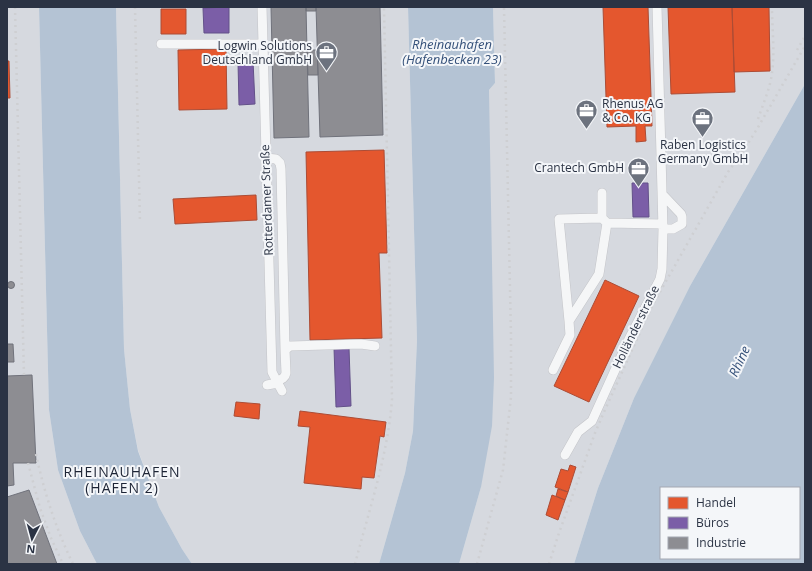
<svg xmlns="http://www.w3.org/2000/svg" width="812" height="571" font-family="'Open Sans',sans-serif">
  <rect width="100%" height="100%" fill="#e6e8ea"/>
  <path fill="#d6d9df" d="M7 7H39L49 410 58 470 80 531 97 564H7Z
    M116 7H408L417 340 413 431 405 473 379 564H192L182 549 159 507 138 450 130 409 124 349Z
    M493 7H805V84L690 286 634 398 598 488 574 564H459L481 487 489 90 495 83Z"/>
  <path fill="#b4c3d4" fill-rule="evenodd" d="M39 7H116L124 349 130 409 138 451 159 507 182 549 192 564H97L80 531 58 470 49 410Z
    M408 7H493L495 83 489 90 494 378 492 426 481 487 459 564H379L405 473 413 431 417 340Z
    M805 84V564H574L598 488 634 398 690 286ZM661 488H799V558H661Z"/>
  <path fill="#e4572e" stroke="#ac4c35" d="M603 7H648L652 126H645L646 141 636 142V126L607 127Z
    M668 7H732L735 92 671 94Z
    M732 7H769L770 71 734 72Z
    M161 9H186V34H161Z
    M226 49 227 109 179 110 178 50Z
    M7 61H9L10 98H7Z
    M384 150 387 253H379L382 338 310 340 306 152Z
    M256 195 257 220 175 224 173 199Z
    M605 280 639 296 589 402 554 386Z
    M236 402 260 404 259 419 234 416Z
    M300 411 386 422 384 437 380 436 374 478 362 477 361 489 304 483 310 427 298 426Z
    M570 465 576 467 568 492 555 487 561 469 568 471Z
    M558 489 568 492 565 500 556 496Z
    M552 495 565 500 558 520 546 515Z"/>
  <path fill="#7b5ea7" stroke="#635189" d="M229 7V33H204L203 8Z
    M253 61 255 104 239 105 238 62Z
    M632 183H648L649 217H633Z
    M334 348H349L351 406 336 407Z"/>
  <path fill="#8d8d92" stroke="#70727b" d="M271 7H306L309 137 274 138Z
    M306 7H316V11H306Z
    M316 7H380L383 135 320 137Z
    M307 50H317L318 75H308Z
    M7.5 285a3.5 3.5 0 1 1 7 0a3.5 3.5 0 1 1-7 0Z
    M7 344H13L14 362H7Z
    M32 375 36 463H13L14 485 7 486V376Z
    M29 490 57 564H7V497Z"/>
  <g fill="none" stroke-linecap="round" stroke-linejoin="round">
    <defs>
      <path id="minor" d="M262 7 272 372 282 391
        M161 44H263
        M266 158 276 159 280 163 281 169 285 350
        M602 193V218L607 223 663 224
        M662 194 681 214 682 217V224L673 229H663
        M569 321 599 274 607 223
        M553 370 570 335 569 321 559 219 602 218
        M277 381C282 379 285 378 286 373L285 350 290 346 361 344 375 346
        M267 385 278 383
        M565 455 578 432 592 421 629 339 660 279 662 269 663 229 657 7"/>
    </defs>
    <use href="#minor" stroke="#c3c4c8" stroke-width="10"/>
    <use href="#minor" stroke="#f5f6f7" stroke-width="9"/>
    <path stroke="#cecfd2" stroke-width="2.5" stroke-dasharray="2 4" stroke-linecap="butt" d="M15 7 24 376
      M135 7 140 223
      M797 50 805 36
      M758 119C763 104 770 89 772 73 775 53 772 28 772 7
      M36 454C44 492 56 529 73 564
      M28 463 40 508 51 538 63 564
      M355 564C369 510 388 455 392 399L384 7
      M477 564 503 470 511 397V336L504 7
      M549 564 559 533 595 433 604 412 652 306 728 172 744 150 757 129 805 46"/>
  </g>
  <defs>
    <symbol id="office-pin" viewBox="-11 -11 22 30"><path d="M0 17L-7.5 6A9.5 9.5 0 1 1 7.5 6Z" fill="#6c727e" stroke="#f4f6f9"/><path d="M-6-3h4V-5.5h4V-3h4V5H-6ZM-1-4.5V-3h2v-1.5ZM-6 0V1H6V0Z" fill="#fff"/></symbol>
  </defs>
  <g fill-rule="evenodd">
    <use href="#office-pin" x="314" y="40" width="25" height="34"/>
    <use href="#office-pin" x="574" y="98" width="25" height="34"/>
    <use href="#office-pin" x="690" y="106" width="25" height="34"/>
    <use href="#office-pin" x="626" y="156" width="25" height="34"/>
  </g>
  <g text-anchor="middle" stroke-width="4" stroke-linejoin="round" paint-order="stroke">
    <g font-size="12" fill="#2b3344" stroke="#f4f6f9" text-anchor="end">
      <text x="312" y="50">Logwin Solutions<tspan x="312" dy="14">Deutschland GmbH</tspan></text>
      <text x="602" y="108" text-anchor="start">Rhenus AG<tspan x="602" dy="14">&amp; Co. KG</tspan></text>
      <text x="703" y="149" text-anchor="middle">Raben Logistics<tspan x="703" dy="14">Germany GmbH</tspan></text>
      <text x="624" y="172">Crantech GmbH</text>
    </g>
    <g font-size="12" fill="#2b3344" stroke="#f4f6f9">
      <text transform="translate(267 200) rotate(-92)" y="4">Rotterdamer Straße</text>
      <text transform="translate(636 327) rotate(-64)" y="4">Holländerstraße</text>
    </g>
    <g font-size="13" font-style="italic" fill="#345079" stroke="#f4f6f9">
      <text x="452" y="49">Rheinauhafen<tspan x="452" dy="15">(Hafenbecken 23)</tspan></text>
      <text transform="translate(739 361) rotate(-65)" y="5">Rhine</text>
    </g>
    <g font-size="14" letter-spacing="1" fill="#1d2435" stroke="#f4f6f9">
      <text x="122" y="477">RHEINAUHAFEN<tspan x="122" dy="16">(HAFEN 2)</tspan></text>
    </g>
  </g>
  <rect width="812" height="571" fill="none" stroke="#2b3344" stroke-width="16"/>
  <rect x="660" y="487" width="140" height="72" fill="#f4f6f9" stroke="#a4a8b1"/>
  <rect x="668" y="497" width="20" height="12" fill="#e4572e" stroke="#a4a8b1"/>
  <text x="696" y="507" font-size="12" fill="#2b3344">Handel</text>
  <rect x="668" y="517" width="20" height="12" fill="#7b5ea7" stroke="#a4a8b1"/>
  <text x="696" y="527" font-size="12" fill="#2b3344">Büros</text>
  <rect x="668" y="537" width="20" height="12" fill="#8d8d92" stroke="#a4a8b1"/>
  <text x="696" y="547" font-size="12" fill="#2b3344">Industrie</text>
  <g transform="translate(32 539) rotate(186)" stroke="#f4f6f9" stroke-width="3" paint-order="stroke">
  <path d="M0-3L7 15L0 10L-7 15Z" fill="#2b3344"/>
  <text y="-6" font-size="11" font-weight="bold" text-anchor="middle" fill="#2b3344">N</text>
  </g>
</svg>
